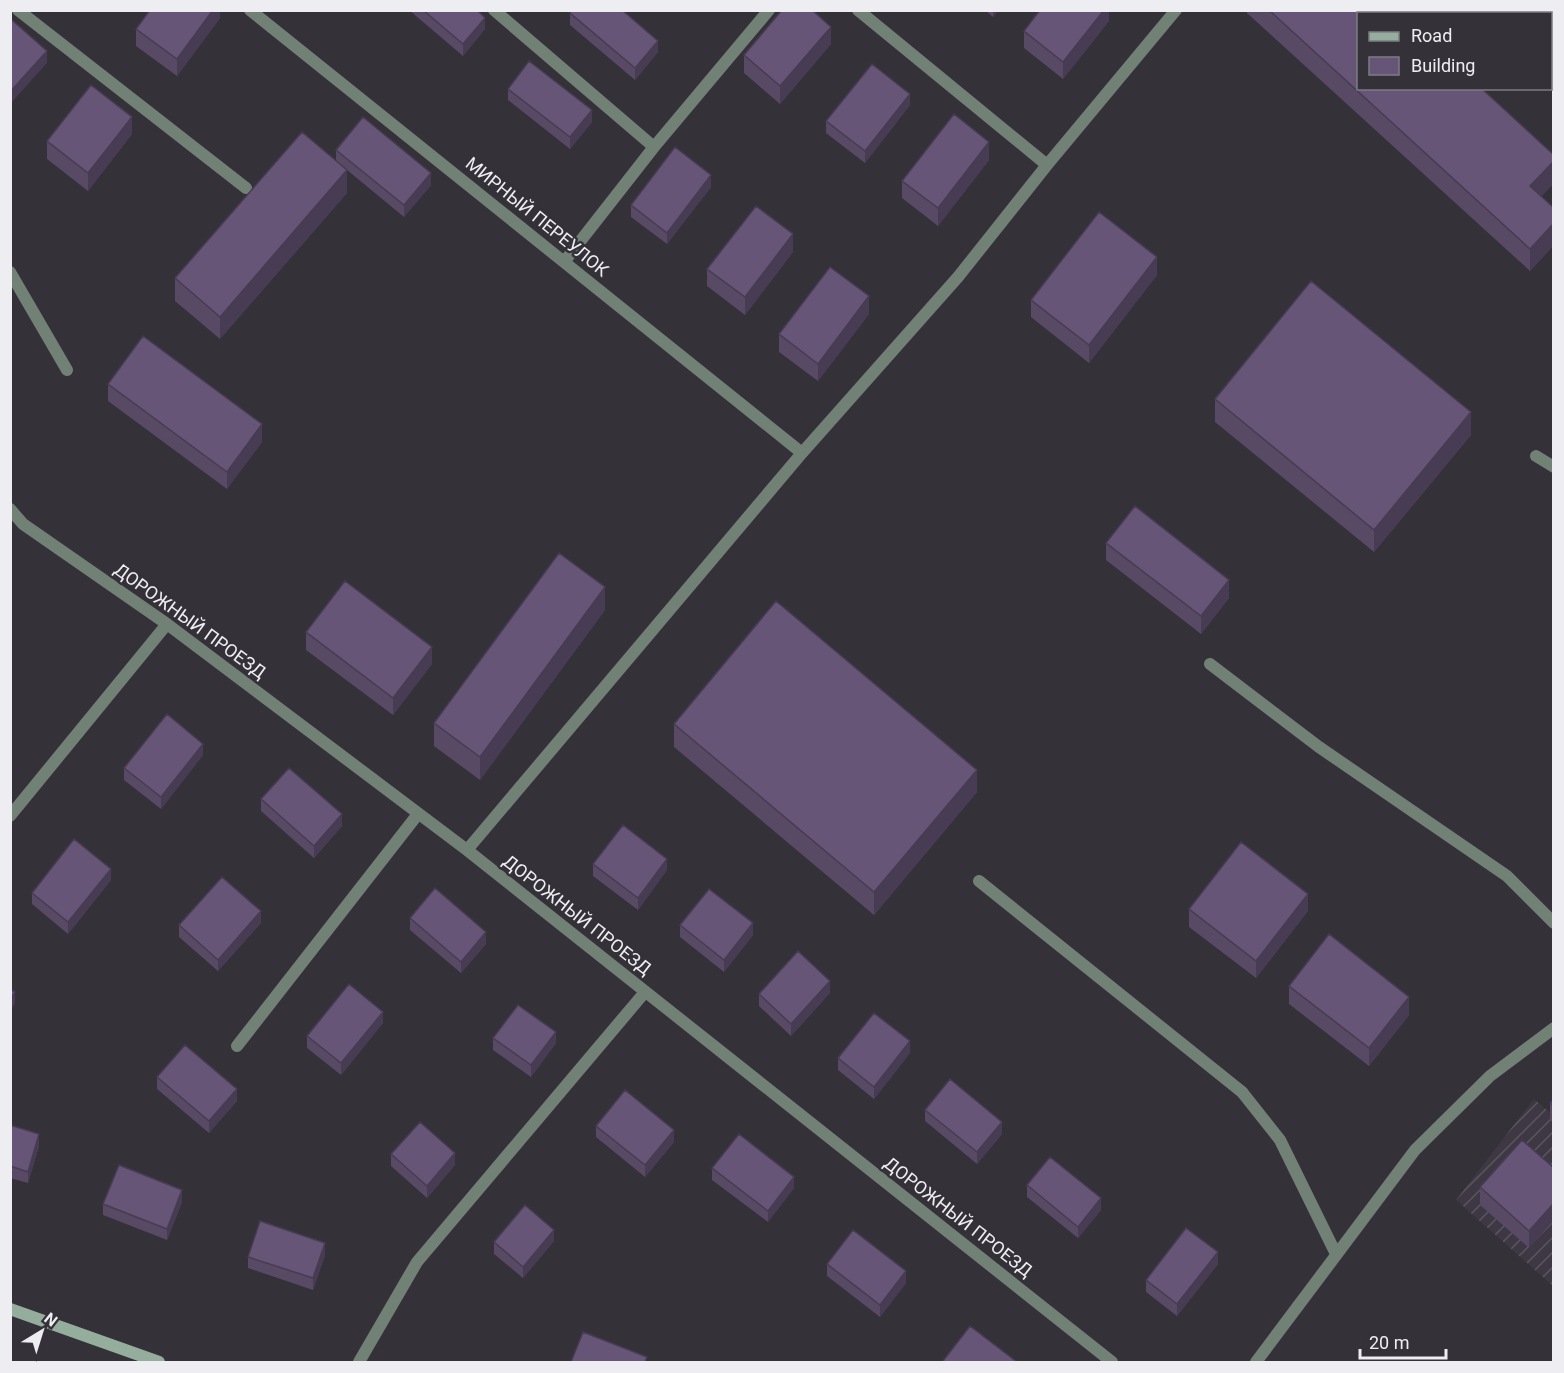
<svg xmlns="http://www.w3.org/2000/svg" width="1564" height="1373" font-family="Roboto,sans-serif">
  <defs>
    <pattern id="industrial-furrows" width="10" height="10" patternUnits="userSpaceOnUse" patternTransform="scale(1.5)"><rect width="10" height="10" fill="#3e3844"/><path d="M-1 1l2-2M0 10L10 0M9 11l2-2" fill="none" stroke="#5a555f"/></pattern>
  </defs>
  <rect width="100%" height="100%" fill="#343138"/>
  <path fill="url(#industrial-furrows)" d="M1534 1099 1553 1115V1286L1456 1200Z"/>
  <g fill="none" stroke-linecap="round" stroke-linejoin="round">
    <path stroke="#728176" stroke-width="12" d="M10 272 67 370
      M1210 664 1319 747 1507 876 1554 923
      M979 881 1242 1092
      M237 1046 418 814
      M359 1362 417 1262 645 992"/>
    <path stroke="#728176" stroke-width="12" d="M18 10 246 188
      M250 10 802 453
      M494 10 654 147
      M858 10 1047 165
      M564 262 654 147 769 10
      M1536 456 1554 467
      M10 509 23 524 167 624 467 850 1112 1362
      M10 816 167 624
      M467 850 802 453 958 277 1047 165 1176 10
      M1242 1092 1280 1140 1336 1254
      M1256 1362 1415 1150 1490 1076 1554 1028"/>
    <path stroke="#94ad9c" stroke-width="12" d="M10 1309 159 1362"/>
  </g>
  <path fill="#584965" d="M220 10V18L177 76 136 46V29Z
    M409 10H477L485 29 463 56Z
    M985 10H998L993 17Z
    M1109 10V21L1063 79 1024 48V31Z
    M1247 10H1395L1554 155V183L1541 196 1554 208V245L1530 271 1247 13Z
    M570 13 658 52 635 80 570 25Z
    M831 44 780 104 744 73V55Z
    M508 89 592 122 570 149 508 100Z
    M910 105 865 163 826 133V121Z
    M132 134 88 191 47 159V141Z
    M336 150 431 185 404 217 347 170V193L220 339 175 301V278L336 161Z
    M989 160 938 226 902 198V181Z
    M711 187 667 244 631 217V205Z
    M793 252 745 315 707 286V269Z
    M1157 275 1089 363 1031 317V300Z
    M869 314 818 381 779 352V334Z
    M108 384 262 442 227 489 108 401Z
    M1215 399 1471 435 1374 552 1215 422Z
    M1106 543 1229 598 1201 634 1106 560Z
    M605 610 480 780 434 746V723Z
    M306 632 432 664 393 715 306 650Z
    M674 724 977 792 874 915 674 747Z
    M203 755 161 809 124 780V768Z
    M261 799 342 826 314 858 261 811Z
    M593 864 667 870 638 910 593 876Z
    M111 880 68 934 32 904V893Z
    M1189 909 1308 911 1256 978 1189 927Z
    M410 918 486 944 461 973 410 930Z
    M261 923 218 971 179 937V925Z
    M680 925 753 935 724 972 680 937Z
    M1289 986 1409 1015 1369 1066 1289 1004Z
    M830 993 791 1036 759 1006V994Z
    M383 1023 341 1075 307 1048V1036Z
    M493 1038 556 1043 531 1077 493 1050Z
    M910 1053 874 1099 838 1070V1058Z
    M157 1077 237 1101 209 1133 157 1089Z
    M1554 1099V1123L1550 1120V1103Z
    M925 1110 1002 1134 977 1164 925 1121Z
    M10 1125 39 1146 28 1183 10 1178Z
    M596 1126 674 1142 645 1177 596 1137Z
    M391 1154 455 1165 427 1198 391 1166Z
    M712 1168 794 1188 768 1222 712 1180Z
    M1554 1168 1529 1248 1480 1205V1187Z
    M1027 1185 1101 1210 1078 1238 1027 1197Z
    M182 1202 167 1240 103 1215V1204Z
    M554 1241 523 1278 494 1254V1242Z
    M325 1255 313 1290 248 1268V1257Z
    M827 1264 906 1283 880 1317 827 1276Z
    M1218 1264 1177 1316 1146 1292V1280Z"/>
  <path fill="#473c53" d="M213 10H220V18L177 76V59Z
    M993 10H998L993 17Z
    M1104 10H1109V21L1063 79V62Z
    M485 18V29L463 56V44Z
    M831 27V44L780 104V86Z
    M658 41V52L635 80V68Z
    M47 51V63L10 104V92Z
    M910 94V105L865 163V151Z
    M592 110V122L570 149V137Z
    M132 117V134L88 191V173Z
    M989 142V160L938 226V208Z
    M1554 161V183L1530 209V186Z
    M347 170V193L220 339V317Z
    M431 173V185L404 217V205Z
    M711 175V187L667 244V233Z
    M1554 223V245L1530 271V249Z
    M793 234V252L745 315V297Z
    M1157 257V275L1089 363V345Z
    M869 296V314L818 381V364Z
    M1471 412V435L1374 552V530Z
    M262 424V442L227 489V472Z
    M1229 580V598L1201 634V616Z
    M605 587V610L480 780V757Z
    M432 647V664L393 715V698Z
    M203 744V755L161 809V797Z
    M977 770V792L874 915V892Z
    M342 814V826L314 858V846Z
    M667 859V870L638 910V898Z
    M111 869V880L68 934V922Z
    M1308 894V911L1256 978V961Z
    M261 911V923L218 971V960Z
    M753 923V935L724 972V960Z
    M486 932V944L461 973V962Z
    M830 981V993L791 1036V1024Z
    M15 992V1004L10 1010V999Z
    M1409 997V1015L1369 1066V1048Z
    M383 1012V1023L341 1075V1063Z
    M556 1032V1043L531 1077V1065Z
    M910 1041V1053L874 1099V1087Z
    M237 1089V1101L209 1133V1121Z
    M1002 1122V1134L977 1164V1152Z
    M674 1130V1142L645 1177V1165Z
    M39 1134V1146L28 1183V1172Z
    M455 1153V1165L427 1198V1186Z
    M794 1177V1188L768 1222V1211Z
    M182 1190V1202L167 1240V1229Z
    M1101 1198V1210L1078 1238V1227Z
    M1554 1203V1220L1529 1248V1231Z
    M554 1230V1241L523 1278V1267Z
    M325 1243V1255L313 1290V1278Z
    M1218 1252V1264L1177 1316V1304Z
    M906 1271V1283L880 1317V1305Z"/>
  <path fill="#665576" stroke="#473c53" stroke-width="1.5" d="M150 10H213L177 59 136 29Z
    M423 10H477L485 18 463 44Z
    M572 10H622L658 41 635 68 570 13Z
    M782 10H812L831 27 780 86 744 55Z
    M1040 10H1104L1063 62 1024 31Z
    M1269 10H1395L1399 14H1359V88H1481L1554 155V161L1530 186 1554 208V223L1530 249Z
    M12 20 47 51 10 92V21Z
    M529 61 592 110 570 137 508 89Z
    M872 64 910 94 865 151 826 121Z
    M91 85 132 117 88 173 47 141Z
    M954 114 989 142 938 208 902 181Z
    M363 117 431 173 404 205 336 150Z
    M302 132 347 170 220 317 175 278Z
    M675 147 711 175 667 233 631 205Z
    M756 206 793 234 745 297 707 269Z
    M1099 212 1157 257 1089 345 1031 300Z
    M830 267 869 296 818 364 779 334Z
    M1311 281 1471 412 1374 530 1215 399Z
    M143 336 262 424 227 472 108 384Z
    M1135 506 1229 580 1201 616 1106 543Z
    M559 553 605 587 480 757 434 723Z
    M345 581 432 647 393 698 306 632Z
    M776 601 977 770 874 892 674 724Z
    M167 714 203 744 161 797 124 768Z
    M289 768 342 814 314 846 261 799Z
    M623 825 667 859 638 898 593 864Z
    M74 839 111 869 68 922 32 893Z
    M1241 842 1308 894 1256 961 1189 909Z
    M222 877 261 911 218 960 179 925Z
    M435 888 486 932 461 962 410 918Z
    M709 889 753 923 724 960 680 925Z
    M1329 934 1409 997 1369 1048 1289 986Z
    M798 951 830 981 791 1024 759 994Z
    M349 984 383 1012 341 1063 307 1036Z
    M10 989 15 992 10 999Z
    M518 1005 556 1032 531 1065 493 1038Z
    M874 1013 910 1041 874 1087 838 1058Z
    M185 1045 237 1089 209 1121 157 1077Z
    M950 1079 1002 1122 977 1152 925 1110Z
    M625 1090 674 1130 645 1165 596 1126Z
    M1554 1099V1106L1550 1103Z
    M420 1122 455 1153 427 1186 391 1154Z
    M10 1125 39 1134 28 1172 10 1166Z
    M739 1134 794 1177 768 1211 712 1168Z
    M1522 1140 1554 1168V1203L1529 1231 1480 1187Z
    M1050 1157 1101 1198 1078 1227 1027 1185Z
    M119 1165 182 1190 167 1229 103 1204Z
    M525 1205 554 1230 523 1267 494 1242Z
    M260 1221 325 1243 313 1278 248 1257Z
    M1186 1228 1218 1252 1177 1304 1146 1280Z
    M853 1230 906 1271 880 1305 827 1264Z
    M970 1326 1017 1362H944L943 1361Z
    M583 1332 647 1357 645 1362H571Z"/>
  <g text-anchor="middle" stroke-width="5" stroke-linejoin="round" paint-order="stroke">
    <g font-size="18" fill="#eeedf1" stroke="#343138">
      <text transform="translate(537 217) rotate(39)" y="6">МИРНЫЙ ПЕРЕУЛОК</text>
      <text transform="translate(190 621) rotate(36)" y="6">ДОРОЖНЫЙ ПРОЕЗД</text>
      <text transform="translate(577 915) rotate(38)" y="6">ДОРОЖНЫЙ ПРОЕЗД</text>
      <text transform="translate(958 1217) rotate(38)" y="6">ДОРОЖНЫЙ ПРОЕЗД</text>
    </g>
  </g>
  <rect width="1564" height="1373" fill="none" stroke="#eeedf1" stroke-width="24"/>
  <rect x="1357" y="12" width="195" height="78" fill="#343138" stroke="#7e7c82" stroke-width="1.5"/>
  <rect x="1369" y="32" width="30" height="9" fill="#94ad9c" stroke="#7e7c82" stroke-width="1.5"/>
  <text x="1411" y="42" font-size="18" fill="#eeedf1">Road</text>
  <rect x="1369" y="57" width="30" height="18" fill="#665576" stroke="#7e7c82" stroke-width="1.5"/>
  <text x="1411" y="72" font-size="18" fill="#eeedf1">Building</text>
  <g transform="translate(42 1331) rotate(38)" stroke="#343138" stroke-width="4.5" paint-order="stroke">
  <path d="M0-4.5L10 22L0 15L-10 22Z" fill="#eeedf1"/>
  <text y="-9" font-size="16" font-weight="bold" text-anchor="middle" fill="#eeedf1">N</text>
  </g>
  <path d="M1360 1349v9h86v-9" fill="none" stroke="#eeedf1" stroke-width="3"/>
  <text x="1369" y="1349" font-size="18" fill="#eeedf1" stroke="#343138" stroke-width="4.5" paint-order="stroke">20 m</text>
</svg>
